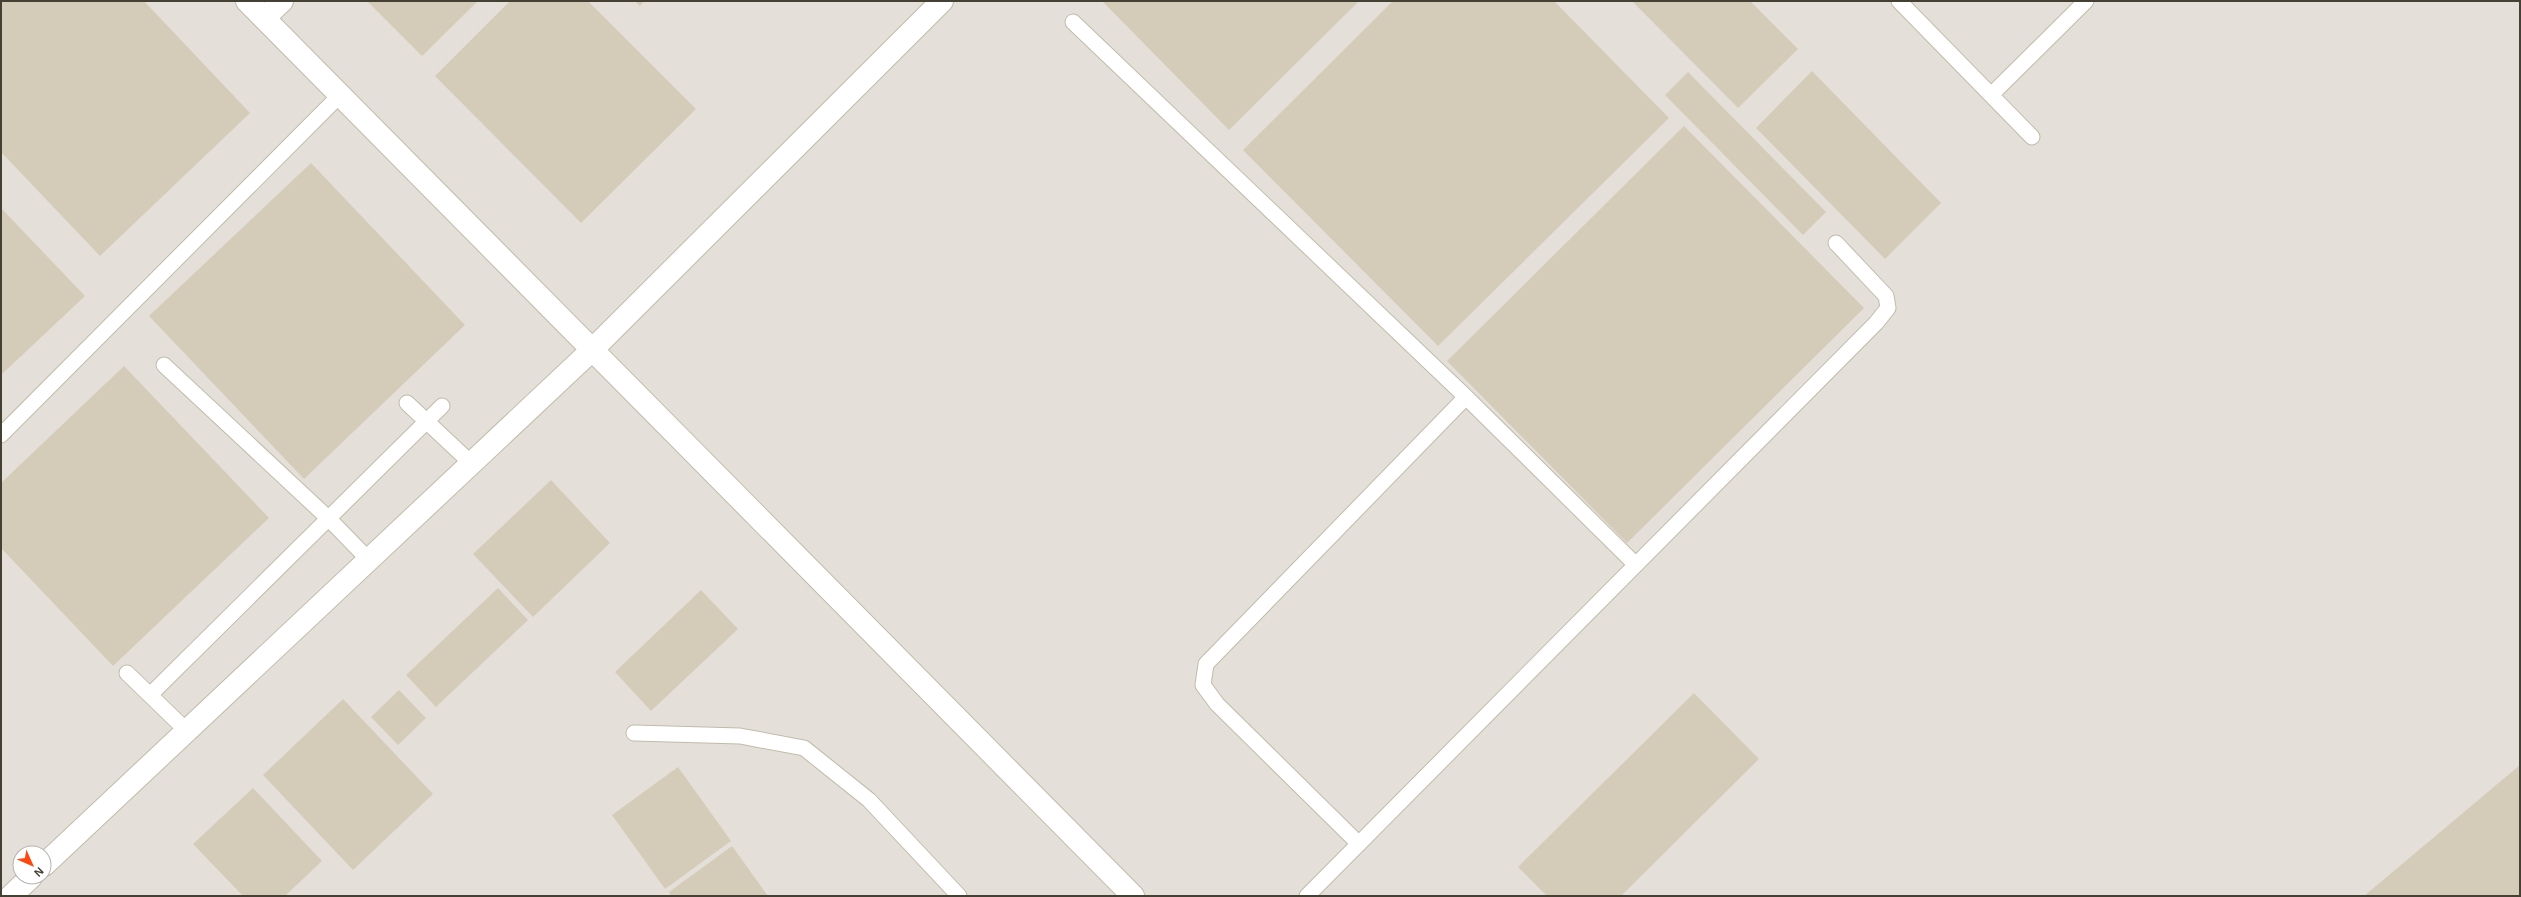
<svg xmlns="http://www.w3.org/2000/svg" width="2521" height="897" font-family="Arial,sans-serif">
  <rect width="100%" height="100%" fill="#f3efe4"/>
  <path fill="#e4e0d9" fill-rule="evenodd" d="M1 1H2520V896H1ZM20 853H44V877H20Z"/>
  <path fill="#d4ccb9" d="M1 1H144L250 113 100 256 1 152Z
    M367 1H478L422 56Z
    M510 1H588L696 109 581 223 435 76Z
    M635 1H644L640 6Z
    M1102 1H1359L1229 130Z
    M1393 1H1554L1669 118 1438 346 1243 150Z
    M1632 1H1750L1798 49 1738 108Z
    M1812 71 1941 203 1885 259 1756 128Z
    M1688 72 1826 212 1803 235 1665 95Z
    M1684 126 1864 308 1627 543 1447 361Z
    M311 163 465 325 304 479 149 316Z
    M1 208 85 296 1 375Z
    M124 366 269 518 113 666 1 548V483Z
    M551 480 610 543 533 617 473 554Z
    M498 588 528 620 436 707 406 675Z
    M701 590 738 629 651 711 615 672Z
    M399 690 426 718 398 745 371 717Z
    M1694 693 1759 759 1621 896H1547L1518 867Z
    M343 699 433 794 353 870 263 775Z
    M2520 765V896H2364Z
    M678 767 731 841 665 889 612 815Z
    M253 788 322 861 285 896H243L193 844Z
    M732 846 768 896H671L669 892Z"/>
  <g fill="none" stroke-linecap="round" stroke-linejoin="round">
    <defs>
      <path id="service" d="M1899 1 2032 137
        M1073 22 1466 397 1636 565
        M1991 95 2086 1
        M164 365 328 518 369 560
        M407 403 472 464
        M1 435 340 95
        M127 673 187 731
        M150 695 442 406
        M634 733 740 736 804 748 869 800 959 896
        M1359 844 1217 704 1203 685 1206 664 1466 397
        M1307 896 1876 323 1888 308 1886 296 1836 243"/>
      <path id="minor" d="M264 18 282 1
        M592 350 942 1"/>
      <path id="tertiary" d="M247 1 1133 896
        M44 865 592 350
        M11 896 31 877"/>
    </defs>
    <use href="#service" stroke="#c1bba9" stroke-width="17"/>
    <use href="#minor" stroke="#c1bba9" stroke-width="24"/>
    <use href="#tertiary" stroke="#c1bba9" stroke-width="24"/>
    <use href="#service" stroke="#fff" stroke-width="15"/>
    <use href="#minor" stroke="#fff" stroke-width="22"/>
    <use href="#tertiary" stroke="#fff" stroke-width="22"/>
  </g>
  <rect width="2521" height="897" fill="none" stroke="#454034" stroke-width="4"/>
  <g transform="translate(32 865) rotate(135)"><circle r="19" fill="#ffffff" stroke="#b5b3ae"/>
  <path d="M0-3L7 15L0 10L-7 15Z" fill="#ff470f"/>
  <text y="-6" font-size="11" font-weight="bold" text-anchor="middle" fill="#454034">N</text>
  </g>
</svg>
